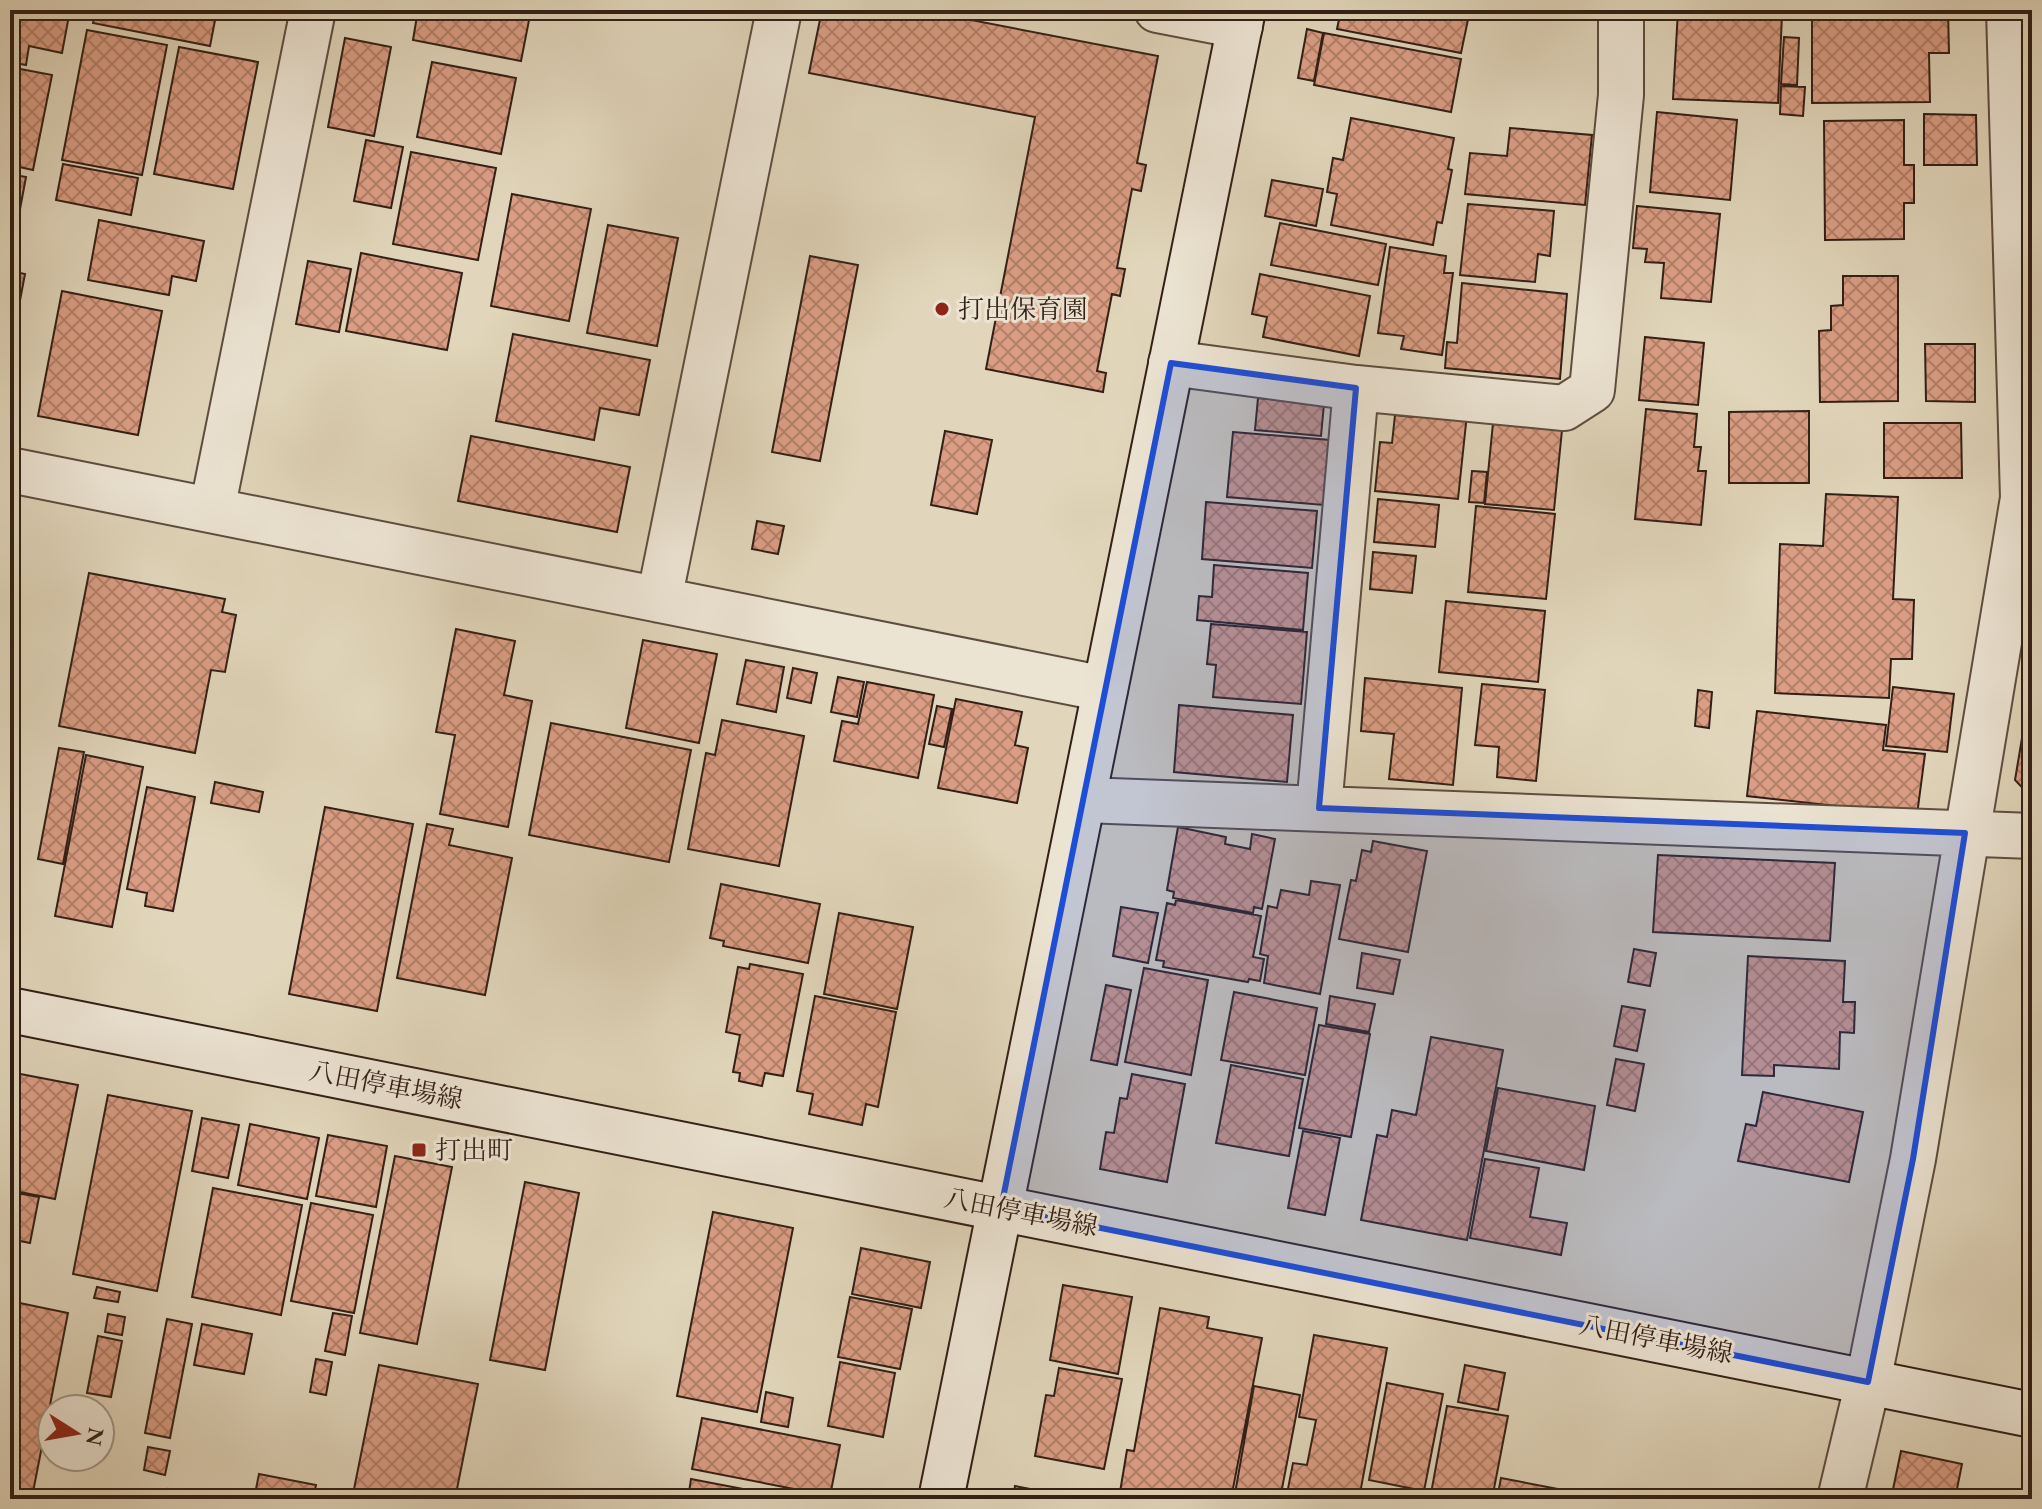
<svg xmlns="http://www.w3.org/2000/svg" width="2042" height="1509" font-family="'EB Garamond','Noto Serif JP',serif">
  <defs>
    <pattern id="building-cross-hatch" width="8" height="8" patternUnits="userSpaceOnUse" patternTransform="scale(2)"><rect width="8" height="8" fill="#db9e84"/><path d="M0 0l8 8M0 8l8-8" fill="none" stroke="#b2806b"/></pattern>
  </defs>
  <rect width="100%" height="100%" fill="#e1d6bb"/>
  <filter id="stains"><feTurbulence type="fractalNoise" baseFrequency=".0025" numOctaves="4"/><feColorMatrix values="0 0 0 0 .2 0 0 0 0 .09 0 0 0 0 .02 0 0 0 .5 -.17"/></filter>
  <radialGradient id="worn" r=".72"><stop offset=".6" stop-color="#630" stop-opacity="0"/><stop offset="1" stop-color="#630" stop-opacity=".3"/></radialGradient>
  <path fill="url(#building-cross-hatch)" stroke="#331f16" stroke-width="2" d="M10 10H70L62 53 29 46 26 65 10 62Z
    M96 10H217L210 46 93 23Z
    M418 10H531L521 61 413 40Z
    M822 10H919L1158 56 1137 163 1146 165 1141 191 1132 189 1117 268 1125 269 1120 296 1112 294 1097 371 1106 373 1103 392 986 369 1035 117 809 73Z
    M1341 10H1470L1461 53 1337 29Z
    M1678 10 1782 15 1778 103 1673 99Z
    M1812 10H1948L1949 53H1929L1930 102 1812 103Z
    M1307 29 1323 33 1314 81 1298 78Z
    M87 30 167 45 142 175 62 160Z
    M1324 33 1461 59 1451 112 1314 85Z
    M1784 37 1799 38 1797 85 1781 84Z
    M345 38 391 47 374 136 328 127Z
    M179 47 258 62 233 189 154 174Z
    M432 62 516 78 501 154 417 137Z
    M10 67 52 75 33 170 10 165Z
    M1781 86 1805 87 1803 116 1780 114Z
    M1657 112 1737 120 1730 200 1650 192Z
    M1924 114 1976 115 1977 165H1924Z
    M1351 118 1454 138 1448 169 1452 170 1442 223 1437 222 1433 245 1331 225 1337 194 1327 192 1333 158 1343 160Z
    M1904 120V165H1914V203H1904V239L1825 240 1824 121Z
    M1510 128 1592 135 1585 205 1465 194 1470 153 1507 156Z
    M366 140 403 147 391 208 354 201Z
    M411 152 496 168 478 260 393 244Z
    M63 164 138 178 131 215 56 200Z
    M10 174 26 177 12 252H10Z
    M1272 180 1323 189 1316 226 1265 216Z
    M512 194 591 209 569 321 491 306Z
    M1468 204 1554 211 1550 256 1538 254 1535 282 1460 275Z
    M1637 206 1720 214 1711 302 1661 298 1664 263 1645 262 1647 249 1633 248Z
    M99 220 204 241 196 281 172 276 169 295 88 280Z
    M1280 223 1386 244 1378 285 1271 265Z
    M608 225 678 238 657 346 587 333Z
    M1390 247 1446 256 1444 273H1453L1442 355 1401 349 1404 336 1378 333Z
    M361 253 462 273 447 350 346 331Z
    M810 256 858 265 820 461 772 452Z
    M308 261 351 269 339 332 296 324Z
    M10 271 25 274 10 353Z
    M1260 274 1370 296 1359 356 1263 337 1267 317 1252 314Z
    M1843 276H1898V401L1820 402 1819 331 1831 330V306L1843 305Z
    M1462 283 1567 294 1560 379 1445 368 1447 342 1457 343Z
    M62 291 162 311 138 435 38 416Z
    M513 334 650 360 639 415 600 408 594 440 496 421Z
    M1645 337 1704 343 1698 405 1639 400Z
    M1925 344H1975V402L1926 401Z
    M1258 398 1324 404 1321 436 1255 430Z
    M1413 409 1467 414 1458 499 1375 491 1380 442 1392 443 1395 415 1413 417Z
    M1646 409 1697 414 1694 447H1701L1698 471H1706L1701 525 1635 519Z
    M1809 411V483H1729V412Z
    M1494 413 1563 420 1554 510 1485 504Z
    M1884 423H1961L1962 478H1884Z
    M945 431 992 440 977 514 931 505Z
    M1233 432 1330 440 1324 505 1227 497Z
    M471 436 630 467 617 532 458 501Z
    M1472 471 1487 472 1484 503 1469 502Z
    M1826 494 1898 497 1893 599 1914 600 1912 659H1891L1889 698 1775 693 1780 544 1823 546Z
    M1378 499 1439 505 1435 547 1374 542Z
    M1206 502 1317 511 1312 568 1202 559Z
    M1476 506 1555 514 1546 599 1468 592Z
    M757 521 784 526 778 554 752 549Z
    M1373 552 1416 556 1412 593 1370 589Z
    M1214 565 1308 573 1303 630 1197 620 1199 596 1212 597Z
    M89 573 225 599 222 612 236 615 225 672 211 670 195 753 59 726Z
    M1446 601 1545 611 1538 682 1439 672Z
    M1211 624 1307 632 1301 704 1213 697 1216 665 1207 664Z
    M456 629 515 641 504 695 532 701 508 827 440 814 455 735 436 732Z
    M643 640 717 654 699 743 626 728Z
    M746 660 784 667 776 712 737 704Z
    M793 668 817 673 811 703 787 698Z
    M838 677 864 682 857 717 831 712Z
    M1365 678 1462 688 1453 785 1389 779 1394 734 1361 731Z
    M867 682 934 695 918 778 834 761 842 721 858 724Z
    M1482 684 1545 690 1536 781 1497 777 1499 747 1475 745Z
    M1893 687 1954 694 1947 752 1886 746Z
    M1698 690 1712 692 1709 728 1695 726Z
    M956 699 1022 712 1015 745 1028 748 1017 803 938 788Z
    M1179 705 1293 715 1287 782 1174 772Z
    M937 706 952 709 944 747 929 744Z
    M1757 711 1886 725 1883 750 1925 754 1917 815 1747 796Z
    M722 720 804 736 779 866 688 849 706 753 715 755Z
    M551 723 691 750 669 862 529 835Z
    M2022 738H2032V798L2015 780Z
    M59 748 84 752 63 864 38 859Z
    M86 755 143 767 112 927 55 916Z
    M215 782 263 792 259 812 211 803Z
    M147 787 195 797 173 911 145 906 147 893 127 889Z
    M325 807 413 824 377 1011 289 994Z
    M427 824 453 829 449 845 512 858 485 995 397 978Z
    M1178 827 1226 837 1225 844 1250 849 1252 834 1275 839 1262 909 1254 907 1253 913 1173 898 1174 892 1167 890Z
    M1373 841 1427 851 1408 952 1339 939 1351 880 1356 881 1362 850 1371 852Z
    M1658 855 1835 863 1830 941 1653 932Z
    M1311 881 1340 885 1320 994 1264 983 1268 956 1260 954 1268 906 1277 908 1281 890 1309 895Z
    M721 884 820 904 808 963 723 946 724 941 710 938Z
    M1176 900 1261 916 1253 957 1264 959 1260 981 1249 979 1248 982 1163 967 1164 961 1156 960 1167 903 1175 905Z
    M1121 907 1158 913 1148 963 1113 956Z
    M839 913 913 927 897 1009 824 994Z
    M1634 949 1656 953 1650 986 1628 982Z
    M1362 953 1400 960 1393 994 1357 988Z
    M1748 956 1845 961 1843 1002H1855L1854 1033 1840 1032 1839 1069 1774 1065V1076L1742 1075Z
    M750 964 803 974 783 1076 765 1073 762 1086 739 1081 740 1073 733 1072 740 1035 726 1032 738 967 749 969Z
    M1144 968 1208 980 1191 1075 1125 1062Z
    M1106 985 1131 990 1117 1065 1091 1060Z
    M1234 992 1317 1008 1305 1075 1221 1060Z
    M815 996 896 1012 878 1107 866 1104 862 1125 809 1114 813 1094 797 1091Z
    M1330 996 1375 1004 1369 1032 1326 1024Z
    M1622 1006 1645 1010 1637 1051 1614 1046Z
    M1319 1025 1370 1034 1351 1137 1299 1128Z
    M1431 1037 1503 1050 1467 1240 1361 1220 1377 1135 1387 1137 1392 1110 1416 1115Z
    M1616 1059 1644 1064 1635 1111 1607 1105Z
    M1231 1065 1303 1079 1289 1156 1216 1143Z
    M10 1072 78 1085 55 1199 10 1190Z
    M1132 1074 1185 1084 1167 1182 1100 1169 1106 1132 1114 1133 1120 1098 1127 1099Z
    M1498 1088 1595 1106 1584 1170 1486 1151Z
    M1763 1092 1863 1112 1849 1182 1738 1161 1746 1124 1756 1126Z
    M108 1095 192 1111 157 1291 73 1274Z
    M202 1118 239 1125 228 1178 192 1171Z
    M250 1124 319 1138 307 1199 238 1185Z
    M1303 1131 1340 1138 1325 1215 1288 1208Z
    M328 1135 387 1146 376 1207 316 1196Z
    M395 1156 452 1167 417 1344 360 1333Z
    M1485 1159 1539 1168 1530 1217 1567 1223 1561 1255 1470 1238Z
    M525 1182 579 1193 545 1370 490 1360Z
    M213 1188 302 1205 281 1315 192 1297Z
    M17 1193 39 1197 30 1243 10 1239Z
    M311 1203 373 1215 354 1313 291 1301Z
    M713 1212 793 1228 757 1412 677 1396Z
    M861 1248 930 1262 921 1308 852 1294Z
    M1063 1285 1132 1297 1118 1374 1050 1360Z
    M97 1287 120 1292 118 1302 94 1298Z
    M850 1297 912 1309 900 1369 838 1357Z
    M10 1301 68 1313 33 1492 10 1488Z
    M1160 1308 1209 1317 1207 1328 1262 1338 1231 1499H1156L1120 1492 1127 1450 1134 1451Z
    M333 1313 352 1316 345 1355 325 1351Z
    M108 1314 125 1317 122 1335 105 1332Z
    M167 1319 192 1324 170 1438 145 1433Z
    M202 1324 252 1334 244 1374 194 1365Z
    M1314 1335 1387 1348 1359 1499H1286L1293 1463 1307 1465 1316 1420 1299 1417Z
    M98 1336 122 1341 111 1397 87 1393Z
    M316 1359 332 1362 326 1395 310 1392Z
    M840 1362 895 1373 883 1437 828 1426Z
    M379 1365 478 1384 455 1499H352Z
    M1465 1365 1505 1373 1498 1410 1458 1402Z
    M1059 1368 1122 1379 1104 1469 1035 1456 1046 1395 1054 1396Z
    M1387 1383 1443 1394 1424 1491 1369 1480Z
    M1254 1386 1300 1395 1280 1499H1234Z
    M766 1392 793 1398 788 1427 761 1422Z
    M1447 1406 1508 1416 1492 1499H1430Z
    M702 1418 840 1445 830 1496 692 1469Z
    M148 1447 170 1451 165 1475 144 1470Z
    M1901 1451 1962 1464 1955 1499H1891Z
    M259 1474 316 1485 313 1499H254Z
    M1501 1478 1610 1499H1497Z
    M691 1479 795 1499H688Z
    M1015 1486 1062 1495V1499H1013Z
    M168 1489 214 1498V1499H166Z"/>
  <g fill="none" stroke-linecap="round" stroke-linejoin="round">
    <defs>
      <path id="street" d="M1157 10 1240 26
        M1171 363 1356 388 1564 408 1592 390 1621 95V10
        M10 470 1105 689
        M212 510 313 10
        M659 600 779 10
        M1084 800 2032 836
        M1319 808 1356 388
        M1840 1499 1868 1382 1913 1159 2023 498 2009 10"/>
      <path id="secondary" d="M10 1010 2032 1415
        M941 1499 1243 10"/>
    </defs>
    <use href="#street" stroke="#5e4d3f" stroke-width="48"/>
    <use href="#secondary" stroke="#331f16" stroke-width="48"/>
    <use href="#street" stroke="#ece4d3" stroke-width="44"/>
    <use href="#secondary" stroke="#ece4d3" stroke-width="44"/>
  </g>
  <path fill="#1d4ed8" fill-opacity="0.2" stroke="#1d4ed8" stroke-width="6" stroke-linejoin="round" d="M1171 363 1356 388 1319 808 1965 833 1913 1159 1868 1382 1001 1208Z"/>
  <g fill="#8f2418" stroke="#ece4d3" stroke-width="3">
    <circle cx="942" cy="309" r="8"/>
    <rect x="411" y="1142" width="16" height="16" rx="4"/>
  </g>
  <g text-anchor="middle" stroke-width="6" stroke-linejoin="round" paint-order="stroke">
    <g font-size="26" fill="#331f16" stroke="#ece4d3" text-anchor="start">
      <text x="958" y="318">打出保育園</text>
      <text x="435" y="1159">打出町</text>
    </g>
    <g font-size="26" fill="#331f16" stroke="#ece4d3">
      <text transform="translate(386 1085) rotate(11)" y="9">八田停車場線</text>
      <text transform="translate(1021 1212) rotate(11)" y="9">八田停車場線</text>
      <text transform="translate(1656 1339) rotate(11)" y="9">八田停車場線</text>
    </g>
  </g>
  <rect width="2042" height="1509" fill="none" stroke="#e1d6bb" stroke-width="40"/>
  <rect x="12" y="12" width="2018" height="1485" fill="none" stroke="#331f16" stroke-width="4"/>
  <rect x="20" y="20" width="2002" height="1469" fill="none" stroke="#331f16" stroke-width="2"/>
  <g transform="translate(76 1433) rotate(101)"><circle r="38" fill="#ece4d3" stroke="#a29587" stroke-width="2"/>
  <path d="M0-6L14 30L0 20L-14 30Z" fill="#8f2418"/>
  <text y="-12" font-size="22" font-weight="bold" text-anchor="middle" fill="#331f16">N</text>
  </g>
  <rect width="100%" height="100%" filter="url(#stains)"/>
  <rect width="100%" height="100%" fill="url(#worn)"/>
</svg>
